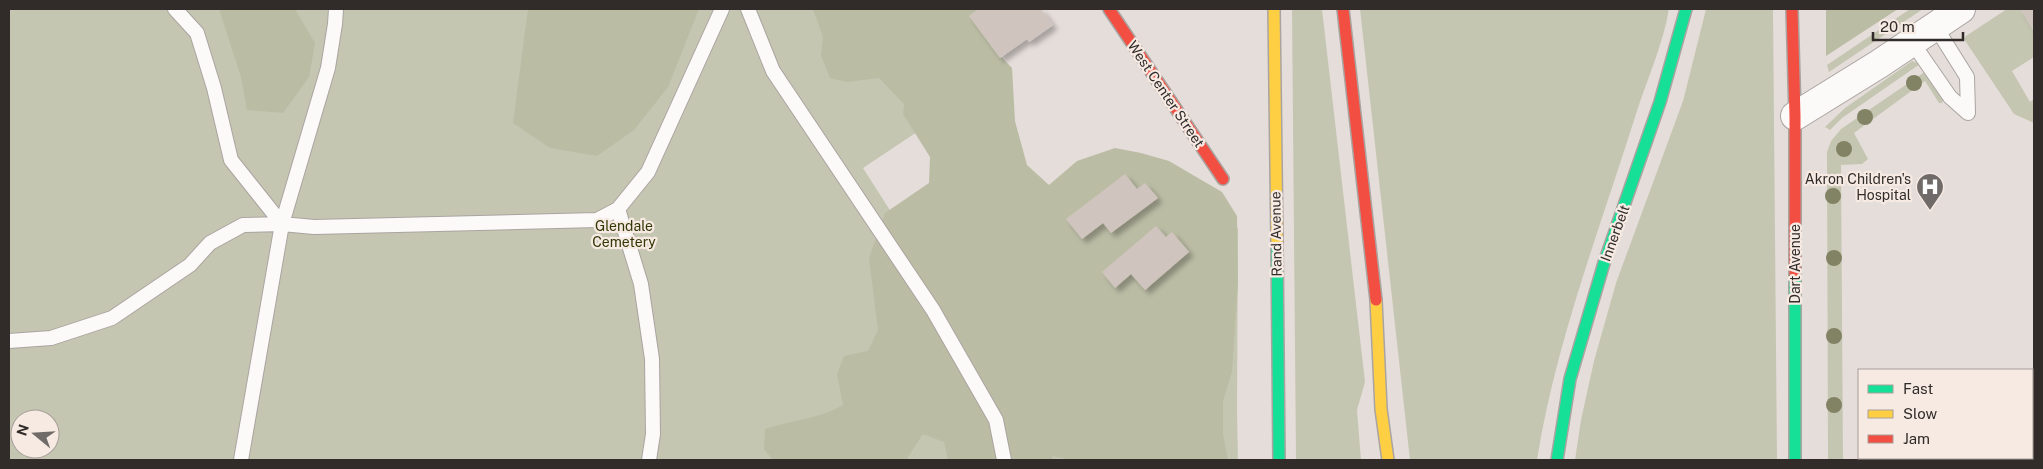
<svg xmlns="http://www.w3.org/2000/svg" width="2043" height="469" font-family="'Public Sans',sans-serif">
  <defs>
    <filter id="shadow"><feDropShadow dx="4.5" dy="4.5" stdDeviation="2.5" flood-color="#0004"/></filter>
  </defs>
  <rect width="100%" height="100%" fill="#e5ddda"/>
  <path fill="#c5c6b1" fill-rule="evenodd" d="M9 9H862L932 122 863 168 1016 408 1127 322 1238 228 1237 411 1238 460H9ZM20 419H50V449H20Z
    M1292 9H1322L1365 382 1357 410 1361 460H1296Z
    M1360 9H1669C1663 45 1647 79 1636 114 1600 229 1556 341 1537 460H1410Z
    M1706 9H1773L1777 460H1575L1581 420 1594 361 1616 283 1683 101Z
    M1910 9H1923L1829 72 1827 65Z
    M2007 9H2021L2034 32V57L2012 71 2030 102 2034 99V123L2014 114 1964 39 1966 36Z
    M1912 61 1920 64 1842 118 1830 130 1825 127 1845 108Z
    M1926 71 1943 100 1942 103H1939L1925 81 1854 133 1868 159 1862 164 1841 165 1843 460H1828L1827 152 1831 141 1841 129Z"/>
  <path fill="#bbbca4" d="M219 9H295L315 43 309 77 283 113 247 110 241 77Z
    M528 9H699L668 87 634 130 597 156 550 148 513 123Z
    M813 9H985L991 46 1012 68 1015 121 1027 165 1049 185 1077 161 1115 148 1141 153 1169 161 1222 192 1237 216 1238 282 1232 372 1223 401V434L1228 460H1071L1052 456 1053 460H948L944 442 923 434 906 460H773L764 449 765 429C792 420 819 419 843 405L837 374 844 356 868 351 878 330 869 258 885 213 929 183 930 157 903 114 904 104 879 78 847 82 830 78 821 56 823 37Z
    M1826 9H1898L1826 56Z"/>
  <path fill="#d0c4bf" filter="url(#shadow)" d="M978 9H1041L1053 25 1029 42 1027 39 1000 58 969 16Z
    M2021 9H2034V32Z
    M1125 174 1137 189 1145 183 1158 198 1111 233 1103 223 1082 239 1066 219Z
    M1156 226 1166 237 1172 232 1189 252 1145 290 1131 274 1115 288 1102 272Z"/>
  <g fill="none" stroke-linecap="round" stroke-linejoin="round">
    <defs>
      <path id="lane" d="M175 9 197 33 214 88 231 160 282 224
        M748 9 773 71 933 310 996 420 1004 460
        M1912 42 1950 97 1968 113 1967 77 1935 26
        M618 209 641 284 652 359 653 434 649 460
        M9 341 51 338 112 318 190 265 210 243 243 225 282 224 314 227 597 220 618 209 648 172 722 9
        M241 460 282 224 328 68 335 24 336 9"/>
      <path id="street" d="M1795 116 1879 64 1961 9"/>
      <path id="fast" d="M1277 244 1279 460
        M1795 276V460
        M1557 460 1570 379 1604 263 1660 102 1686 9"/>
      <path id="slow" d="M1274 9 1277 244
        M1376 300 1381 409 1388 460"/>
      <path id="jam" d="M1109 9 1223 179
        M1343 9 1376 300
        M1792 9 1795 116V276"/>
    </defs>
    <use href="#lane" stroke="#aaa4a1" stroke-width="16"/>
    <use href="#street" stroke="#aaa4a1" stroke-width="30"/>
    <use href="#fast" stroke="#aaa4a1" stroke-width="14"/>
    <use href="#slow" stroke="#aaa4a1" stroke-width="14"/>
    <use href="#jam" stroke="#aaa4a1" stroke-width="14"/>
    <use href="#lane" stroke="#fbfaf9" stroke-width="14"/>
    <use href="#street" stroke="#fbfaf9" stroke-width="28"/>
    <use href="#fast" stroke="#16e098" stroke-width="11"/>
    <use href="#slow" stroke="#ffcf43" stroke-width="11"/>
    <use href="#jam" stroke="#f24e42" stroke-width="11"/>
  </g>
  <g fill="#828264">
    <circle cx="1914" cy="83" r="8"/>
    <circle cx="1865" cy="117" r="8"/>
    <circle cx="1844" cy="149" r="8"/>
    <circle cx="1833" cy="196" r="8"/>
    <circle cx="1834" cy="258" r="8"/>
    <circle cx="1834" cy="336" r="8"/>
    <circle cx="1834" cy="405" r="8"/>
  </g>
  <defs>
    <symbol id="hospital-pin" viewBox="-11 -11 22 30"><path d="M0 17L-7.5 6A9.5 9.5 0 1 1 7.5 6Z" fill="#706a68" stroke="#f6eae3"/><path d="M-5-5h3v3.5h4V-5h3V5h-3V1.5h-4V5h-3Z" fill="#fff"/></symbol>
  </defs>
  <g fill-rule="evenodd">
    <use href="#hospital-pin" x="1914" y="171" width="32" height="43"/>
  </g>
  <g text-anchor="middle" stroke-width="4.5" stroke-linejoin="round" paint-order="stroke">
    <g font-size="14" fill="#312c2a" stroke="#f6eae3">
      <text transform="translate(1166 94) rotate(56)" y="5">West Center Street</text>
      <text transform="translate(1615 233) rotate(-70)" y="5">Innerbelt</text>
      <text transform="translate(1276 234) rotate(-91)" y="5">Rand Avenue</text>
      <text transform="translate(1795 264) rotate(-90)" y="5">Dart Avenue</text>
    </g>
    <g font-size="14" fill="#312c2a" stroke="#f6eae3" text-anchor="end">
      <text x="1911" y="184">Akron Children's<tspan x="1911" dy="16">Hospital</tspan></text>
    </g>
    <g font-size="14" fill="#313704" stroke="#f6eae3">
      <text x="624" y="231">Glendale<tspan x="624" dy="16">Cemetery</tspan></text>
    </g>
  </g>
  <rect width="2043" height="469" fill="none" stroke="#312c2a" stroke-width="20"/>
  <rect x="1858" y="369" width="175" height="90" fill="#f6eae3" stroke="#a79e99"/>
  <rect x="1868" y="385" width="25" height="8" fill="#16e098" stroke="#a79e99"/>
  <text x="1903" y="394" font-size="15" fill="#312c2a">Fast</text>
  <rect x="1868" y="410" width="25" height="8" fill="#ffcf43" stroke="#a79e99"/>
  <text x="1903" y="419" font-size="15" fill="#312c2a">Slow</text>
  <rect x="1868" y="435" width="25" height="8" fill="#f24e42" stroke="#a79e99"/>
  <text x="1903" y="444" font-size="15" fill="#312c2a">Jam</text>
  <g transform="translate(35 434) rotate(288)"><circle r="24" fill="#f6eae3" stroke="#a79e99"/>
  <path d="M0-4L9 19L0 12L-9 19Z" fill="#706a68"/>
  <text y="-8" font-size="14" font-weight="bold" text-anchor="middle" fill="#312c2a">N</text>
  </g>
  <path d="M1873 32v8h90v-8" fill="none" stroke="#312c2a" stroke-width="2.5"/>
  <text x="1880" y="32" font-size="15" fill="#312c2a" stroke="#f6eae3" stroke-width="4" paint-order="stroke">20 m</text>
</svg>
